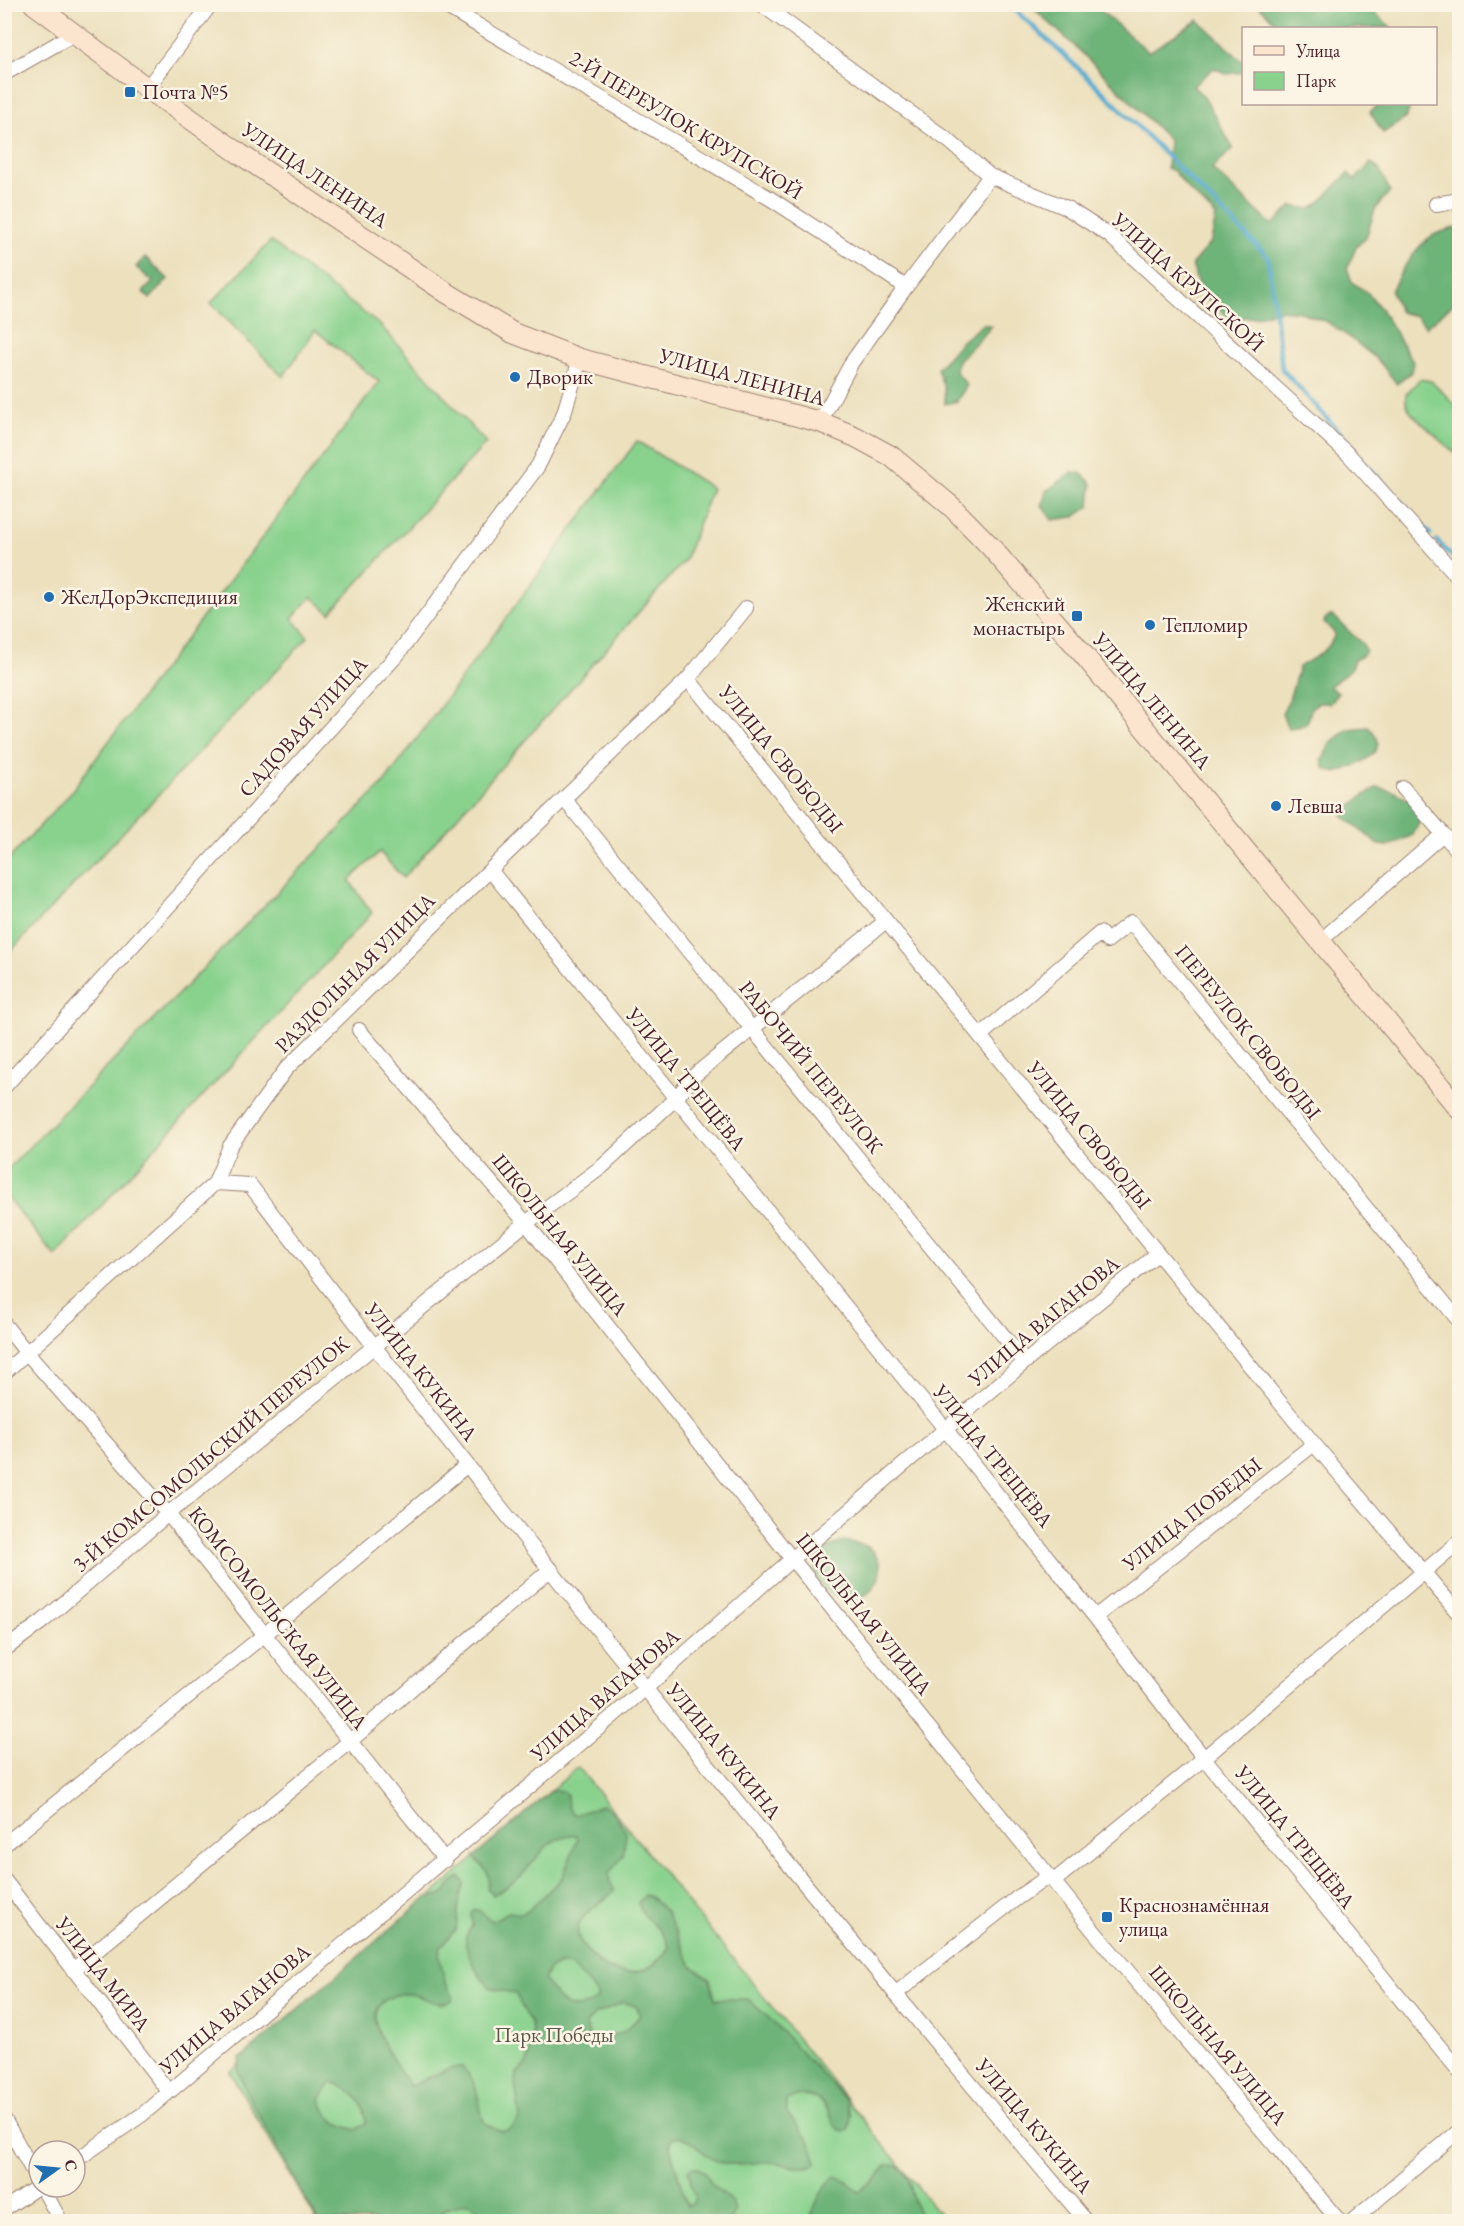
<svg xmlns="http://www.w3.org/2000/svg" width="1464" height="2226" font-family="'EB Garamond',serif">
  <rect width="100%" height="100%" fill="#fcf5e5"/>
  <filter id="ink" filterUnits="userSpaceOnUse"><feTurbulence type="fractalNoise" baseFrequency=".0167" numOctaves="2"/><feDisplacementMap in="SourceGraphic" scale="12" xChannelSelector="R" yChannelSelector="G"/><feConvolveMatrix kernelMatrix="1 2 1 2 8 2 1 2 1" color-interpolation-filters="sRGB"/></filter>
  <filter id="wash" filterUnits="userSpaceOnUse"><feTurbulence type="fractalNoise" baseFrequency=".008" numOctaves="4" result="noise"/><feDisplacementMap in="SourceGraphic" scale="24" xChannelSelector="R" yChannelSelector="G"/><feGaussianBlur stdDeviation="1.35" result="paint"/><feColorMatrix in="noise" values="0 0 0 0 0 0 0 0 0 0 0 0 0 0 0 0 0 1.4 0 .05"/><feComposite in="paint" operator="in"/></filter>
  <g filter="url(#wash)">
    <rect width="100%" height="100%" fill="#ece0bd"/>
    <path fill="#89d28e" stroke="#6a785c" stroke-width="1.5" d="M271 241 381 326 486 443 330 613 312 597 292 618 308 637 5 957V863L67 797 379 382 315 330 283 377 211 303Z
      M1420 379 1431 381 1459 408V457L1411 413 1406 404V394Z
      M637 441 712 488 685 560 403 878 380 852 349 880 372 913 55 1256 5 1195V1172L384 783Z
      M578 1767 945 2221H317L230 2072Z"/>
    <path fill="#6eb479" stroke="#5c6a52" stroke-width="1.5" fill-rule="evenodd" d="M1030 5H1094L1149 52 1198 20 1243 62V72L1227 74 1214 68 1193 86 1204 97 1233 148 1212 169 1272 225 1292 206 1310 209 1318 204 1348 173 1355 180 1371 163 1379 169 1390 191 1375 209 1366 238 1357 246 1347 268 1352 282 1369 294 1381 309 1413 362 1411 372 1397 384 1378 360 1349 337 1327 322 1301 312 1280 310 1255 317 1230 318 1210 302 1197 282 1192 264 1211 242 1216 216 1187 188 1174 171 1167 168 1169 140 1081 52Z
      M1258 5H1365L1392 28H1281Z
      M1378 104H1411L1406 118 1383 133 1370 112Z
      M1459 227V299L1426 327 1416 316 1400 312 1391 291C1400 273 1417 243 1436 234 1443 231 1452 229 1459 227Z
      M145 257 168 279 150 299 143 292 153 282 136 267Z
      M983 324 992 326 957 362 956 372 967 385 957 401 945 404 944 388 937 369 962 341Z
      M1073 472 1082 474 1092 484 1090 506 1074 517 1052 520 1042 505 1046 491Z
      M1329 616H1334C1341 623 1347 630 1355 637 1366 646 1372 654 1354 660L1351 669 1329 687 1338 692 1330 703H1318L1311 708C1309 725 1305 727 1288 728L1282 714 1289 700 1299 667C1314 657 1330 652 1335 633L1324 623 1325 619Z
      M1368 727C1397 751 1354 767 1336 773L1325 769 1322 762 1330 743 1348 729Z
      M1377 787 1395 792 1418 806 1421 819 1413 835 1389 846 1379 845 1342 815 1360 798Z
      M844 1541C851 1543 860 1543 866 1546 879 1553 884 1570 877 1582 856 1622 792 1584 823 1552 828 1547 837 1544 844 1541Z
      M555 1790 562 1791 567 1796 568 1807 574 1814C581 1816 592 1806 603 1805L614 1813 626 1833 623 1856 609 1873 610 1882 614 1890C605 1903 582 1911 578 1927 576 1937 582 1944 588 1952 613 1981 649 1980 669 1947 662 1924 643 1922 638 1903L645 1895 652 1898 666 1912 692 1966 710 1979 715 1999H748L772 2021 845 2099 851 2115 849 2129 845 2132C833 2130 833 2119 828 2110 818 2095 802 2091 787 2100V2113C800 2128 813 2143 817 2163 801 2172 789 2164 772 2162 754 2161 735 2168 717 2161 702 2155 693 2140 678 2136L673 2138 669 2144 687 2206 692 2204 695 2197 688 2171 691 2168H698L705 2172 713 2186 732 2202 735 2210 729 2221H484L482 2214 469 2202 445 2209 436 2221H318L248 2095 238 2071 240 2059 427 1897C457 1895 440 1888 460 1877L465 1884 460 1896 456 1929 441 1947 439 1954 445 1982 453 1995 452 2000C439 2010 422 1994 408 1994 393 1993 374 2002 375 2020 377 2036 400 2072 410 2086 429 2080 442 2067 462 2067 480 2084 477 2100 484 2122 499 2134 510 2136 520 2117L515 2085 517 2073 527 2063 530 2054 532 2033 531 2024 515 1993C507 1991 499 1992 492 1988 480 1981 461 1948 467 1934 467 1933 471 1928 472 1926L471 1914 473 1910H478L492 1921 509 1912 522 1914 528 1911 562 1878 578 1839 576 1835C548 1834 538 1859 521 1876 513 1883 502 1891 493 1895L487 1888C493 1874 483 1867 474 1857L551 1791ZM560 1964 572 1966 597 1994V1999C572 2017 558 2002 544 1980L549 1969ZM624 2002 637 2007 640 2015C624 2035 617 2036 593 2040L589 2036 586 2024 596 2014ZM332 2082C352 2089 366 2101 366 2123L356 2130C336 2124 327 2120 320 2099Z
      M892 2164C912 2167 910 2195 917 2209 919 2214 923 2218 926 2221H810C815 2204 821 2187 836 2176L847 2181 858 2191 877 2178 886 2165Z"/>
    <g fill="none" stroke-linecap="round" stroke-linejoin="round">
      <path stroke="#54aad0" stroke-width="4.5" d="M1009 4 1096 85 1268 257 1282 369 1351 445
        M1358 455 1430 534
        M1437 541 1460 565"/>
    </g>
  </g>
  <g filter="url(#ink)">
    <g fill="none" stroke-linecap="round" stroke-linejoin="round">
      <defs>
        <path id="street" d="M442 4 771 199 906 287
          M761 4 949 141 990 176 1067 208 1110 236 1350 456 1460 579
          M4 74 74 34
          M147 88 211 4
          M1436 204 1460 200
          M820 422 852 362 906 287 990 176
          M688 679 1314 1444 1460 1615
          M1403 788 1443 834
          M564 799 1025 1362
          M490 870 946 1430 1095 1617 1204 1758 1460 2072
          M1319 942 1443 834 1460 853
          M359 1030 526 1223 792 1559 1092 1929 1340 2222
          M981 1035 1100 933 1107 941 1131 922 1460 1322
          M4 1087 398 654 538 466 564 413 580 359
          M215 1183 250 1185C519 1538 800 1883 1087 2222
          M4 1324 27 1353 168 1514 445 1860
          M4 1373 215 1183 230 1146 286 1069 490 870 688 679 746 608
          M1095 1617 1314 1444
          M4 1650 43 1621 168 1514 526 1223 603 1166 675 1099 696 1074 886 921
          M4 1845 264 1635 467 1465
          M4 1880 169 2092
          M1054 1881 1191 1769 1460 1541
          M73 1970 349 1742 551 1569
          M895 1994 1017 1898 1049 1876
          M4 2119 39 2182
          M75 2161 143 2114 646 1688 792 1559 1025 1362 1157 1254
          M42 2187 61 2222
          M4 2209 39 2186
          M1351 2222 1460 2130"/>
        <path id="secondary" d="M34 4 147 88 240 154 447 293 513 333 580 359 820 422 856 437 891 456 952 507 990 546 1083 654 1460 1110"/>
      </defs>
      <use href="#street" stroke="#9b8074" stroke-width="16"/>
      <use href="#secondary" stroke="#9b8074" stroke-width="22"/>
      <use href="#street" stroke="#fff" stroke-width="14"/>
      <use href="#secondary" stroke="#fbe5cf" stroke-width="20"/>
    </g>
  </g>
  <g fill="#1f6fb2" stroke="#fcf5e5" stroke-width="2">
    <rect x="124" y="86" width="12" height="12" rx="3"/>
    <circle cx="515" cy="377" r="6"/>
    <circle cx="49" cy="597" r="6"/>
    <rect x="1071" y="610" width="12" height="12" rx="3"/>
    <circle cx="1150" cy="625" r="6"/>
    <circle cx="1276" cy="806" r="6"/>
    <rect x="1101" y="1911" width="12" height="12" rx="3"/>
  </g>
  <g text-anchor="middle" stroke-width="5" stroke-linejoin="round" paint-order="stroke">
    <g font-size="21" fill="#4a1f2b" stroke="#fcf5e5" text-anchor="start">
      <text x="142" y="99">Почта №5</text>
      <text x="527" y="384">Дворик</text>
      <text x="61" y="604">ЖелДорЭкспедиция</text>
      <text x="1065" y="611" text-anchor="end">Женский<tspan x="1065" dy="24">монастырь</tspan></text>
      <text x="1162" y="632">Тепломир</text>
      <text x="1288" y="813">Левша</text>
      <text x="1119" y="1912">Краснознамённая<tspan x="1119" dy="24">улица</tspan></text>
    </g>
    <g font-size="21" fill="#4a1f2b" stroke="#fcf5e5">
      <text transform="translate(686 125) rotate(31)" y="7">2-Й ПЕРЕУЛОК КРУПСКОЙ</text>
      <text transform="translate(315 175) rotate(34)" y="7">УЛИЦА ЛЕНИНА</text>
      <text transform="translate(1188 282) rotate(42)" y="7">УЛИЦА КРУПСКОЙ</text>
      <text transform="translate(742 377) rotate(15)" y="7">УЛИЦА ЛЕНИНА</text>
      <text transform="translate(1152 701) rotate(50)" y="7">УЛИЦА ЛЕНИНА</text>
      <text transform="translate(303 727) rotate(-48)" y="7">САДОВАЯ УЛИЦА</text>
      <text transform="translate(781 759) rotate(51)" y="7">УЛИЦА СВОБОДЫ</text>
      <text transform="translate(355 973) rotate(-45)" y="7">РАЗДОЛЬНАЯ УЛИЦА</text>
      <text transform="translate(1248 1032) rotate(51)" y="7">ПЕРЕУЛОК СВОБОДЫ</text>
      <text transform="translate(811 1067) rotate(51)" y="7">РАБОЧИЙ ПЕРЕУЛОК</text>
      <text transform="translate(686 1079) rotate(51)" y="7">УЛИЦА ТРЕЩЁВА</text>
      <text transform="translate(1089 1135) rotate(51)" y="7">УЛИЦА СВОБОДЫ</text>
      <text transform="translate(560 1235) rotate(51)" y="7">ШКОЛЬНАЯ УЛИЦА</text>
      <text transform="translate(1044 1321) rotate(-40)" y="7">УЛИЦА ВАГАНОВА</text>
      <text transform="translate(421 1372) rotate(52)" y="7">УЛИЦА КУКИНА</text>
      <text transform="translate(211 1454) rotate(-40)" y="7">3-Й КОМСОМОЛЬСКИЙ ПЕРЕУЛОК</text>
      <text transform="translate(993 1456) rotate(51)" y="7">УЛИЦА ТРЕЩЁВА</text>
      <text transform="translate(1192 1514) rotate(-38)" y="7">УЛИЦА ПОБЕДЫ</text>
      <text transform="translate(864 1614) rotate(51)" y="7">ШКОЛЬНАЯ УЛИЦА</text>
      <text transform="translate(278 1618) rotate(52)" y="7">КОМСОМОЛЬСКАЯ УЛИЦА</text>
      <text transform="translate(605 1695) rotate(-41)" y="7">УЛИЦА ВАГАНОВА</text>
      <text transform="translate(724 1751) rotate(51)" y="7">УЛИЦА КУКИНА</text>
      <text transform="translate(1295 1837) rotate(51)" y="7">УЛИЦА ТРЕЩЁВА</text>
      <text transform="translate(103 1974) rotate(52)" y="7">УЛИЦА МИРА</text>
      <text transform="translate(235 2009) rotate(-40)" y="7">УЛИЦА ВАГАНОВА</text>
      <text transform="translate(1218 2045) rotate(50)" y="7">ШКОЛЬНАЯ УЛИЦА</text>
      <text transform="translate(1034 2126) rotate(50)" y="7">УЛИЦА КУКИНА</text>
    </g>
    <g font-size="21" fill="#5d5549" stroke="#fcf5e5">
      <text x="554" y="2042">Парк Победы</text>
    </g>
  </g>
  <rect width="1464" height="2226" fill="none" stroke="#fcf5e5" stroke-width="24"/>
  <rect x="1242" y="27" width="195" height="78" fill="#fcf5e5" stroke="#b59f9b" stroke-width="1.5"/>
  <rect x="1254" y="46" width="30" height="9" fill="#fbe5cf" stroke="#b59f9b" stroke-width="1.5"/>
  <text x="1296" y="57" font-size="18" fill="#4a1f2b">Улица</text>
  <rect x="1254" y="72" width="30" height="18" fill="#89d28e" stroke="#b59f9b" stroke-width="1.5"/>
  <text x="1296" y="87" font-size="18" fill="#4a1f2b">Парк</text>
  <g transform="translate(57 2169) rotate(75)"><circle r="28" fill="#fcf5e5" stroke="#b59f9b" stroke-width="1.5"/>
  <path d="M0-4.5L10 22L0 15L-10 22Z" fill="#1f6fb2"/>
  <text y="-9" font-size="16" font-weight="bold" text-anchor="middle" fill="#4a1f2b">С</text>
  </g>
</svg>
